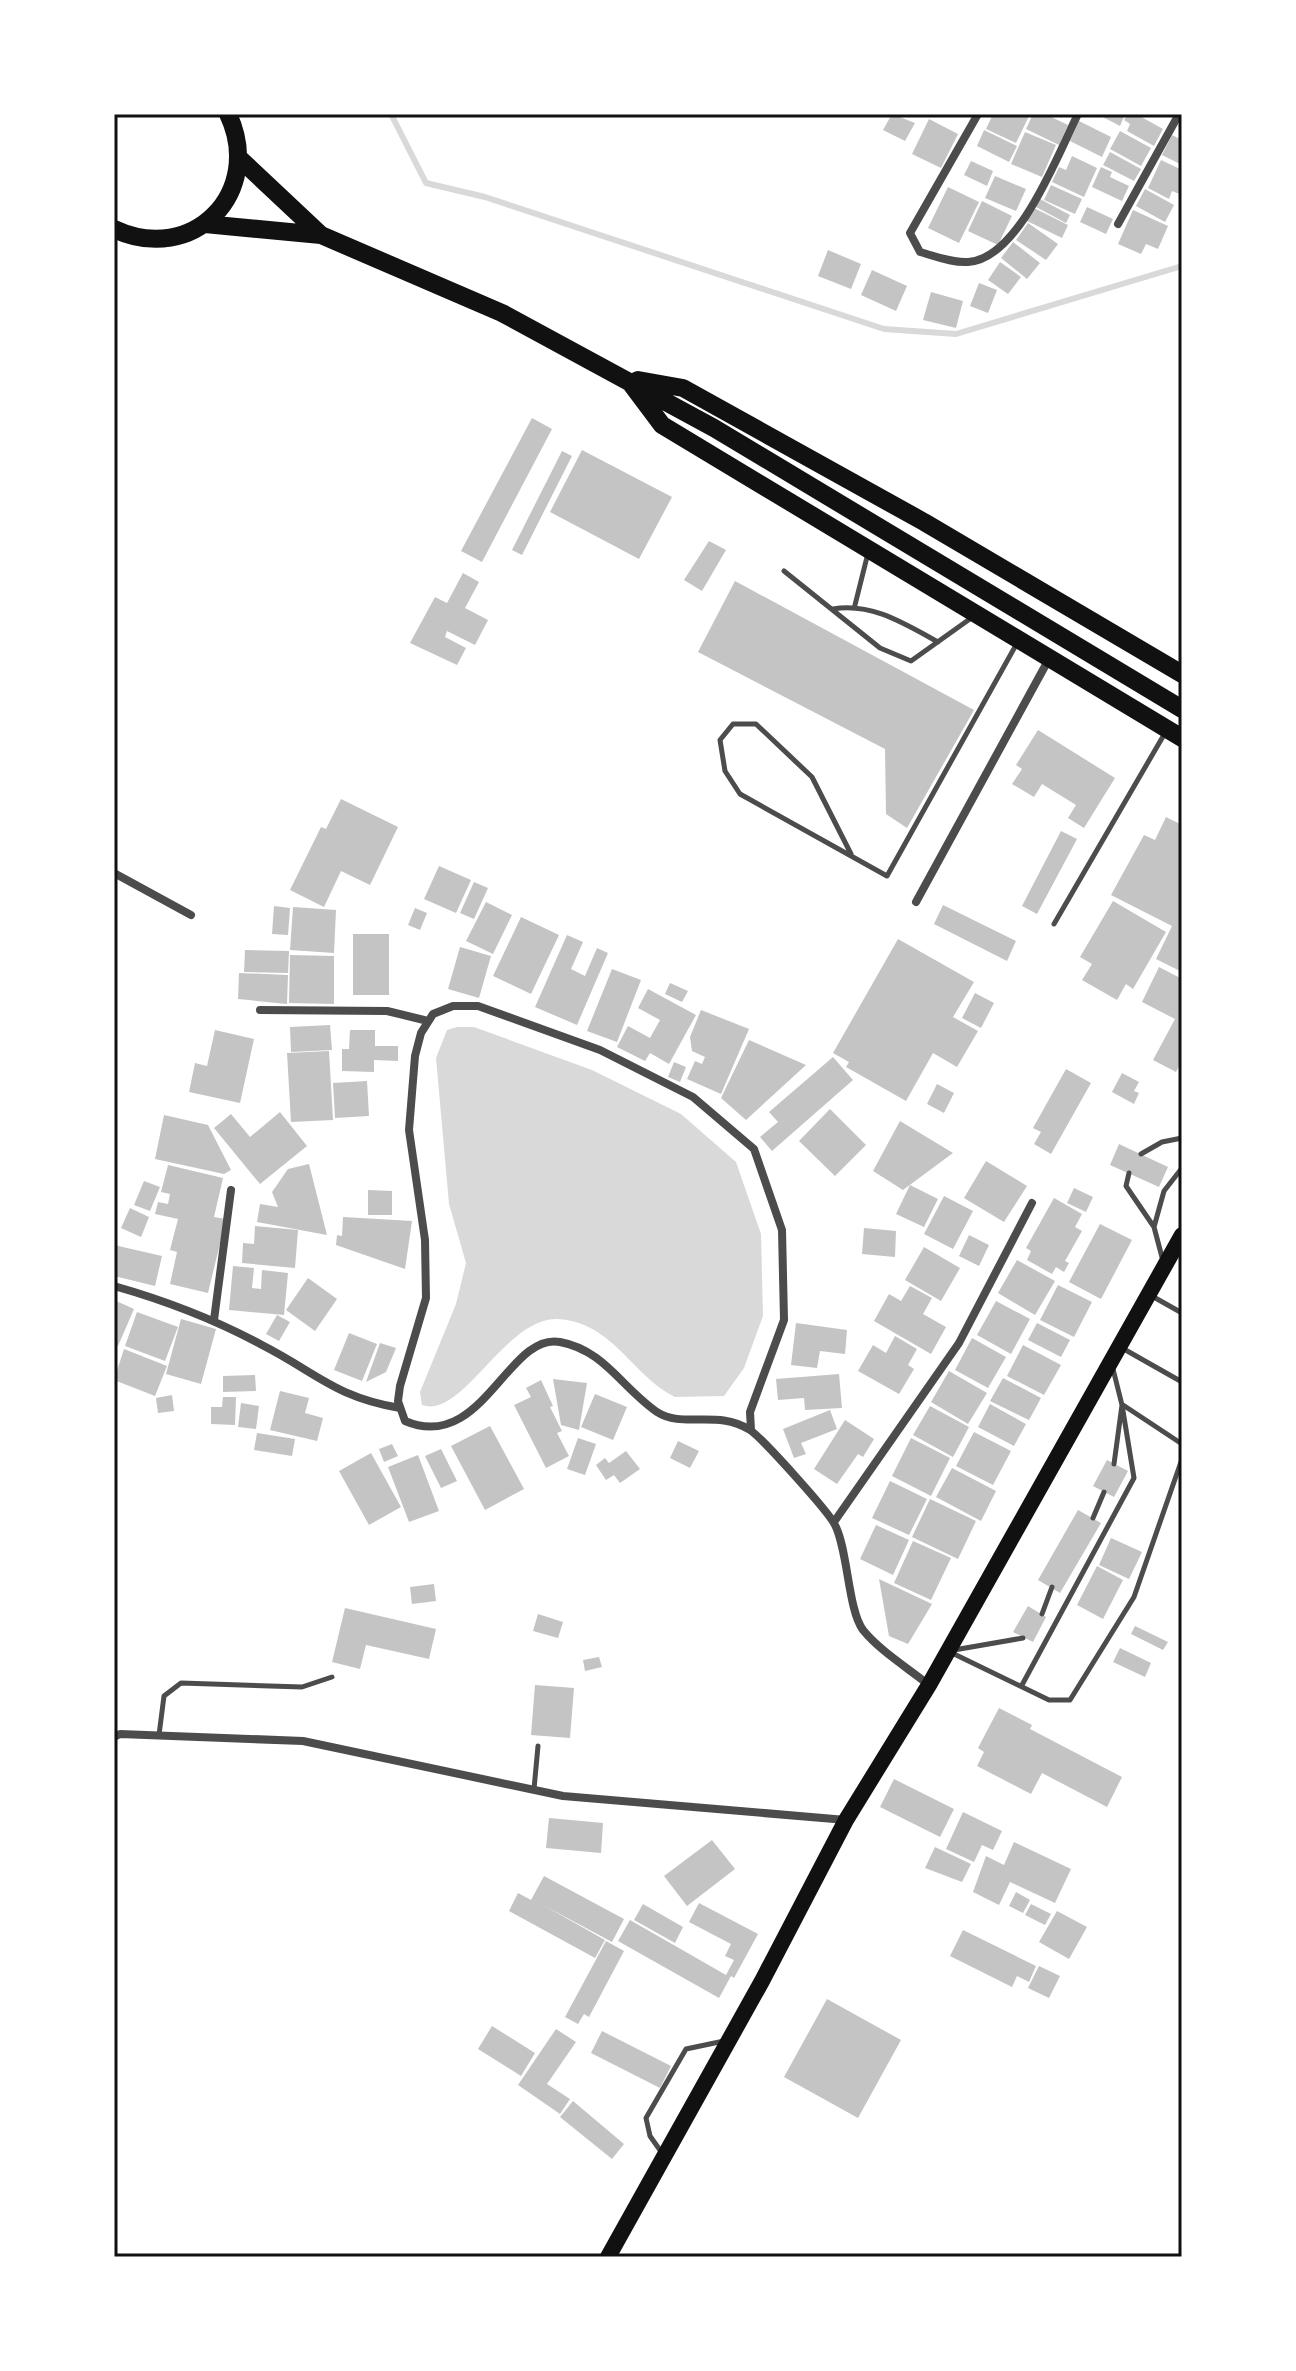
<svg xmlns="http://www.w3.org/2000/svg" width="1296" height="2371" font-family="'Noto Sans',sans-serif">
  <rect width="100%" height="100%" fill="#fff"/>
  <path fill="#d9d9d9" d="M457 1027H474L592 1070 681 1114 736 1162 761 1234 763 1316 744 1368 724 1396 675 1397C631 1375 614 1323 558 1319 506 1316 462 1420 422 1405L420 1392 456 1304 466 1263 449 1204 436 1058 447 1030Z"/>
  <g fill="none" stroke-linecap="round" stroke-linejoin="round">
    <path stroke="#d9d9d9" stroke-width="6" d="M391 114 426 183 485 197 884 329 956 334 1182 266"/>
  </g>
  <path fill="#c4c4c4" d="M892 114 915 123 905 141 883 130Z
    M993 114H1030L1016 143 986 129Z
    M1033 114H1045L1068 125 1059 145 1026 129Z
    M1097 114H1125L1120 126Z
    M1128 114H1136L1163 129 1154 146 1127 131 1130 124 1124 120Z
    M929 119 958 134 941 168 912 154Z
    M1079 121 1111 137 1102 157 1070 141Z
    M984 130 1017 146 1009 162 977 146Z
    M1120 131 1151 148 1141 166 1110 149Z
    M1025 132 1056 145 1042 177 1011 164Z
    M1172 135 1182 140V165L1162 155Z
    M1110 152 1141 169 1134 181 1103 165Z
    M1072 156 1097 168 1084 197 1052 182 1059 167 1066 170Z
    M1161 160 1182 170V195L1172 191 1169 199 1148 188Z
    M971 161 993 171 987 186 964 175Z
    M1101 167 1112 172 1110 177 1129 186 1122 201 1092 187Z
    M995 176 1026 189 1016 211 985 198Z
    M1051 185 1082 199 1075 214 1044 200Z
    M948 187 979 202 959 243 928 228Z
    M1145 189 1174 205 1165 222 1136 206Z
    M1040 199 1070 215 1066 223 1036 207Z
    M982 201 1012 216 998 245 968 231Z
    M1087 207 1113 219 1106 234 1080 222Z
    M1034 208 1068 225 1062 238 1027 221Z
    M1133 210 1168 226 1158 249 1146 244 1141 254 1118 244Z
    M1028 223 1058 244 1046 260 1016 240Z
    M1013 242 1040 263 1027 279 1001 258Z
    M828 250 861 264 851 289 818 276Z
    M1000 262 1021 277 1008 294 988 280Z
    M872 270 907 286 896 311 861 295Z
    M979 283 997 290 988 313 970 306Z
    M931 292 963 301 956 328 923 320Z
    M532 418 552 429 482 562 461 551Z
    M582 450 672 497 639 559 550 512Z
    M562 451 572 456 522 555 512 550Z
    M709 541 726 550 702 591 684 580Z
    M463 573 479 582 465 608 488 620 475 645 447 631 445 637 466 648 457 665 410 643 435 597 447 603Z
    M735 581 974 710 907 828 886 814 885 749 698 652Z
    M1038 730 1115 778 1084 828 1068 818 1076 805 1042 784 1034 797 1012 784 1022 769 1016 765Z
    M341 799 398 827 370 885 341 871 324 907 290 890 321 827 326 829Z
    M1166 817 1182 825V972L1156 959 1172 926 1111 895 1144 835 1155 840Z
    M1061 831 1077 839 1037 914 1022 906Z
    M439 866 471 880 456 913 424 899Z
    M474 882 488 888 474 919 460 913Z
    M1113 901 1166 932 1133 989 1126 984 1117 1000 1082 980 1092 964 1080 957Z
    M486 902 512 915 493 954 466 941Z
    M943 905 1016 941 1007 961 934 924Z
    M274 906 290 908 288 935 272 934Z
    M293 907 336 910 334 953 290 950Z
    M415 908 427 913 420 930 408 925Z
    M521 917 559 935 531 994 493 976Z
    M353 934H389V995H353Z
    M567 935 583 942 571 969 585 976 597 948 608 953 577 1025 535 1007Z
    M898 939 974 982 953 1017 978 1031 957 1067 933 1053 906 1101 846 1067 849 1062 833 1053Z
    M460 947 491 956 479 998 448 989Z
    M245 950 289 951 288 973 244 972Z
    M290 955 334 956V1004L289 1003Z
    M1159 967 1182 979V1060L1176 1072 1153 1060 1175 1019 1142 1002Z
    M612 969 641 980 617 1042 587 1031Z
    M239 973 288 975 287 1004 238 999Z
    M670 983 688 991 682 1002 665 994Z
    M648 989 696 1015 669 1064 650 1053 645 1061 617 1047 628 1026 650 1038 660 1020 638 1008Z
    M975 993 994 1003 981 1028 962 1018Z
    M701 1010 749 1029 721 1094 687 1079 695 1061 702 1064 705 1057 692 1051 690 1037Z
    M330 1025 332 1050 291 1052 290 1027Z
    M215 1030 254 1039 240 1103 189 1092 195 1063 207 1066Z
    M350 1030H375V1046H398V1061L374 1060V1072L342 1071V1049H349Z
    M749 1040 806 1065 746 1120 721 1098Z
    M329 1051 333 1120 291 1122 287 1053Z
    M833 1057 853 1080 772 1151 760 1137 778 1122 769 1112Z
    M674 1062 686 1067 680 1082 668 1077Z
    M1066 1069 1091 1083 1051 1154 1034 1144 1041 1132 1033 1128Z
    M1122 1073 1139 1082 1134 1091 1139 1093 1134 1104 1112 1092Z
    M367 1081 369 1116 335 1118 333 1083Z
    M937 1084 954 1093 944 1113 927 1104Z
    M830 1109 866 1145 835 1176 799 1141Z
    M280 1112 307 1146 260 1184 214 1128 231 1114 250 1137Z
    M164 1115 208 1125 231 1170 224 1174 155 1159Z
    M900 1121 953 1153 903 1190 873 1171Z
    M1119 1144 1168 1167 1159 1187 1110 1165Z
    M986 1161 1027 1186 1004 1222 964 1198Z
    M309 1164 327 1235 257 1222 260 1204 278 1207 272 1192 288 1169Z
    M168 1165 223 1178 214 1217 226 1219 208 1293 170 1284 177 1252 170 1250 178 1219 155 1214 158 1202 168 1204 170 1194 161 1192Z
    M144 1181 160 1187 150 1211 134 1205Z
    M910 1185 938 1199 924 1227 896 1214Z
    M1074 1188 1093 1197 1086 1212 1067 1203Z
    M368 1190 392 1191V1215H368Z
    M944 1196 973 1211 953 1249 924 1234Z
    M1054 1198 1082 1214 1075 1227 1082 1231 1065 1261 1069 1263 1064 1272 1056 1267 1052 1274 1027 1260 1031 1251 1026 1248Z
    M130 1208 149 1217 141 1237 121 1228Z
    M343 1217 412 1221 405 1269 336 1245 337 1235 342 1236Z
    M1100 1224 1132 1240 1101 1299 1069 1282Z
    M255 1226 298 1230 295 1268 242 1263 243 1243 254 1244Z
    M864 1228 896 1231 895 1257 862 1254Z
    M969 1235 989 1245 979 1266 959 1256Z
    M114 1245 162 1256 155 1286 114 1276Z
    M924 1247 960 1268 941 1301 905 1280Z
    M1017 1260 1055 1281 1035 1315 998 1293Z
    M233 1266 254 1268 252 1288 261 1289 262 1270 288 1273 284 1315 229 1310Z
    M308 1278 337 1299 315 1331 286 1310Z
    M1058 1285 1092 1302 1074 1337 1040 1320Z
    M910 1286 932 1298 923 1314 946 1327 931 1354 874 1321 889 1294 901 1301Z
    M114 1300 134 1309 118 1346 114 1345Z
    M996 1301 1030 1319 1011 1354 977 1335Z
    M137 1312 178 1327 165 1361 125 1346Z
    M277 1315 290 1322 279 1341 266 1334Z
    M181 1319 216 1329 201 1384 166 1374Z
    M796 1323 847 1330 845 1354 820 1351 817 1368 791 1365Z
    M1037 1323 1070 1340 1061 1357 1028 1340Z
    M349 1333 377 1344 362 1381 334 1370Z
    M895 1336 917 1349 908 1365 914 1369 899 1394 858 1371 873 1345 886 1353Z
    M972 1338 1006 1357 988 1388 955 1370Z
    M380 1343 396 1348 386 1372 366 1382Z
    M1023 1345 1061 1365 1044 1395 1007 1376Z
    M124 1349 167 1366 155 1396 114 1380Z
    M949 1371 987 1393 968 1424 931 1402Z
    M839 1374 842 1408 805 1410 804 1398 778 1400 776 1379Z
    M255 1375 256 1391 223 1392V1376Z
    M1003 1378 1041 1398 1029 1420 990 1401Z
    M553 1379 587 1383 579 1430 561 1425Z
    M541 1380 553 1406 550 1407 562 1431 557 1433 569 1456 546 1468 514 1405 531 1397 526 1388Z
    M280 1391 309 1398 305 1413 323 1418 317 1441 270 1430Z
    M595 1394 627 1407 613 1440 581 1427Z
    M172 1395 174 1411 158 1413 156 1398Z
    M223 1397H236L235 1425 211 1424V1407H222Z
    M241 1403 259 1406 256 1429 238 1427Z
    M990 1404 1026 1424 1014 1446 978 1427Z
    M930 1406 969 1427 953 1457 913 1435Z
    M830 1410 837 1429 801 1443 806 1454 794 1458 783 1429Z
    M845 1420 874 1439 863 1457 858 1454 837 1484 814 1469Z
    M490 1426 524 1489 485 1510 451 1446Z
    M974 1432 1011 1451 993 1485 956 1466Z
    M257 1433 295 1439 292 1456 254 1450Z
    M578 1438 596 1444 585 1475 567 1469Z
    M911 1438 950 1458 931 1496 892 1476Z
    M678 1441 699 1451 690 1468 670 1458Z
    M392 1444 398 1456 384 1462 379 1449Z
    M441 1449 457 1481 441 1488 425 1456Z
    M626 1451 640 1469 620 1483 614 1475 606 1480 596 1465 605 1458 609 1463Z
    M371 1453 401 1507 369 1525 339 1471Z
    M418 1455 439 1511 409 1522 388 1467Z
    M1107 1460 1128 1471 1114 1497 1093 1486Z
    M952 1468 996 1491 981 1521 936 1497Z
    M890 1481 927 1499 909 1535 872 1518Z
    M930 1499 976 1521 958 1559 912 1537Z
    M1078 1510 1101 1523 1060 1593 1038 1580Z
    M876 1525 909 1540 893 1575 860 1559Z
    M1111 1538 1142 1552 1129 1579 1099 1565Z
    M913 1541 951 1558 931 1600 894 1583Z
    M1097 1566 1123 1580 1103 1619 1077 1605Z
    M879 1579 932 1604 908 1644 889 1636Z
    M434 1584 436 1601 412 1604 410 1587Z
    M1028 1606 1046 1617 1033 1642 1013 1632Z
    M345 1608 436 1629 429 1659 366 1645 360 1669 332 1662Z
    M538 1614 563 1622 558 1638 533 1631Z
    M1135 1626 1168 1642 1163 1650 1131 1634Z
    M1120 1648 1151 1663 1145 1677 1113 1662Z
    M599 1657 602 1667 585 1671 583 1660Z
    M535 1685 574 1688 570 1738 531 1735Z
    M999 1708 1032 1725 1030 1729 1122 1777 1107 1807 1042 1773 1031 1794 977 1766 984 1752 978 1748Z
    M894 1779 954 1809 940 1837 880 1807Z
    M963 1812 1002 1831 993 1850 982 1845 974 1862 946 1849Z
    M549 1818 603 1823 601 1853 546 1848Z
    M712 1840 735 1869 687 1906 664 1876Z
    M1014 1842 1071 1869 1055 1903 1010 1882 999 1905 973 1892 986 1856 1004 1865Z
    M935 1847 971 1864 962 1882 925 1868Z
    M544 1876 624 1919 612 1942 543 1905 605 1940 595 1958 509 1911 518 1893 531 1900Z
    M1016 1892 1030 1900 1023 1913 1009 1906Z
    M699 1903 758 1934 734 1978 731 1976 719 1998 618 1941 630 1920 726 1975 734 1960 725 1956 731 1944 689 1922Z
    M643 1904 683 1927 675 1943 634 1920Z
    M1031 1904 1051 1914 1045 1925 1025 1915Z
    M1057 1911 1087 1927 1069 1959 1039 1942Z
    M963 1930 1036 1966 1029 1982 1017 1976 1012 1987 950 1956Z
    M606 1941 624 1951 589 2017 584 2014 578 2024 565 2017Z
    M1039 1966 1060 1976 1049 1998 1028 1988Z
    M827 1999 901 2040 858 2118 784 2077Z
    M492 2026 535 2053 521 2076 478 2049Z
    M556 2029 576 2042 547 2084 570 2099 560 2114 518 2085Z
    M602 2031 671 2066 660 2088 591 2053Z
    M573 2101 624 2144 612 2159 560 2117Z"/>
  <g fill="none" stroke-linecap="round" stroke-linejoin="round">
    <path stroke="#4c4c4c" stroke-width="5" d="M784 571 880 648 911 661 974 616
      M855 605 868 553
      M833 609C871 602 905 624 938 642
      M851 854 812 777 756 724H733L720 740 725 771 740 794 887 876 1016 645
      M1054 924 1165 733
      M1141 1154 1162 1142 1182 1138
      M1129 1173 1126 1186 1154 1227 1163 1261
      M1154 1227 1164 1191 1182 1168
      M1150 1295 1182 1313
      M1122 1348 1182 1382
      M1113 1369 1122 1405 1114 1464
      M1123 1405 1182 1444
      M1093 1518 1104 1492
      M1042 1614 1052 1587
      M954 1650 1023 1638
      M952 1653 1049 1700H1070L1134 1597 1182 1459
      M1022 1685 1134 1478 1122 1405
      M159 1735 164 1696 181 1683 302 1687 332 1677
      M534 1789 538 1746
      M662 2153 650 2136 646 2118 686 2049 724 2041"/>
    <path stroke="#4c4c4c" stroke-width="8" d="M978 114 910 233 920 252C935 256 952 263 968 262 1019 259 1058 154 1078 114
      M1118 224 1179 114
      M114 873 191 915
      M916 902 1050 657
      M260 1010 387 1011 428 1021
      M114 1286C167 1301 214 1319 262 1345 317 1373 335 1397 400 1408
      M214 1320 231 1190
      M751 1430 750 1412 784 1320 782 1230 754 1149 693 1097 600 1050 478 1006H453L433 1014 421 1033 415 1056 409 1130 425 1240 426 1298 400 1386 398 1401 405 1421C482 1454 508 1332 560 1342 604 1350 622 1388 657 1412 683 1429 717 1409 750 1430 762 1438 829 1512 835 1525 848 1550 848 1610 863 1630 880 1651 908 1668 929 1685
      M834 1522 959 1343 1032 1203
      M114 1737 120 1734 303 1741 563 1796 846 1820"/>
    <path stroke="#111" stroke-width="16" d="M608 2257 762 1981 846 1820 929 1685 1182 1235"/>
    <path stroke="#111" stroke-width="18" d="M239 158 321 235
      M205 224 321 235 502 313 714 428 1182 709
      M114 229C193 266 265 192 228 114
      M638 380 683 388 924 522 1182 674
      M632 385 662 425 1182 738"/>
  </g>
  <rect width="1296" height="2371" fill="none" stroke="#ffffff" stroke-width="232"/>
  <rect x="116" y="116" width="1064" height="2139" fill="none" stroke="#111" stroke-width="3"/>
</svg>
